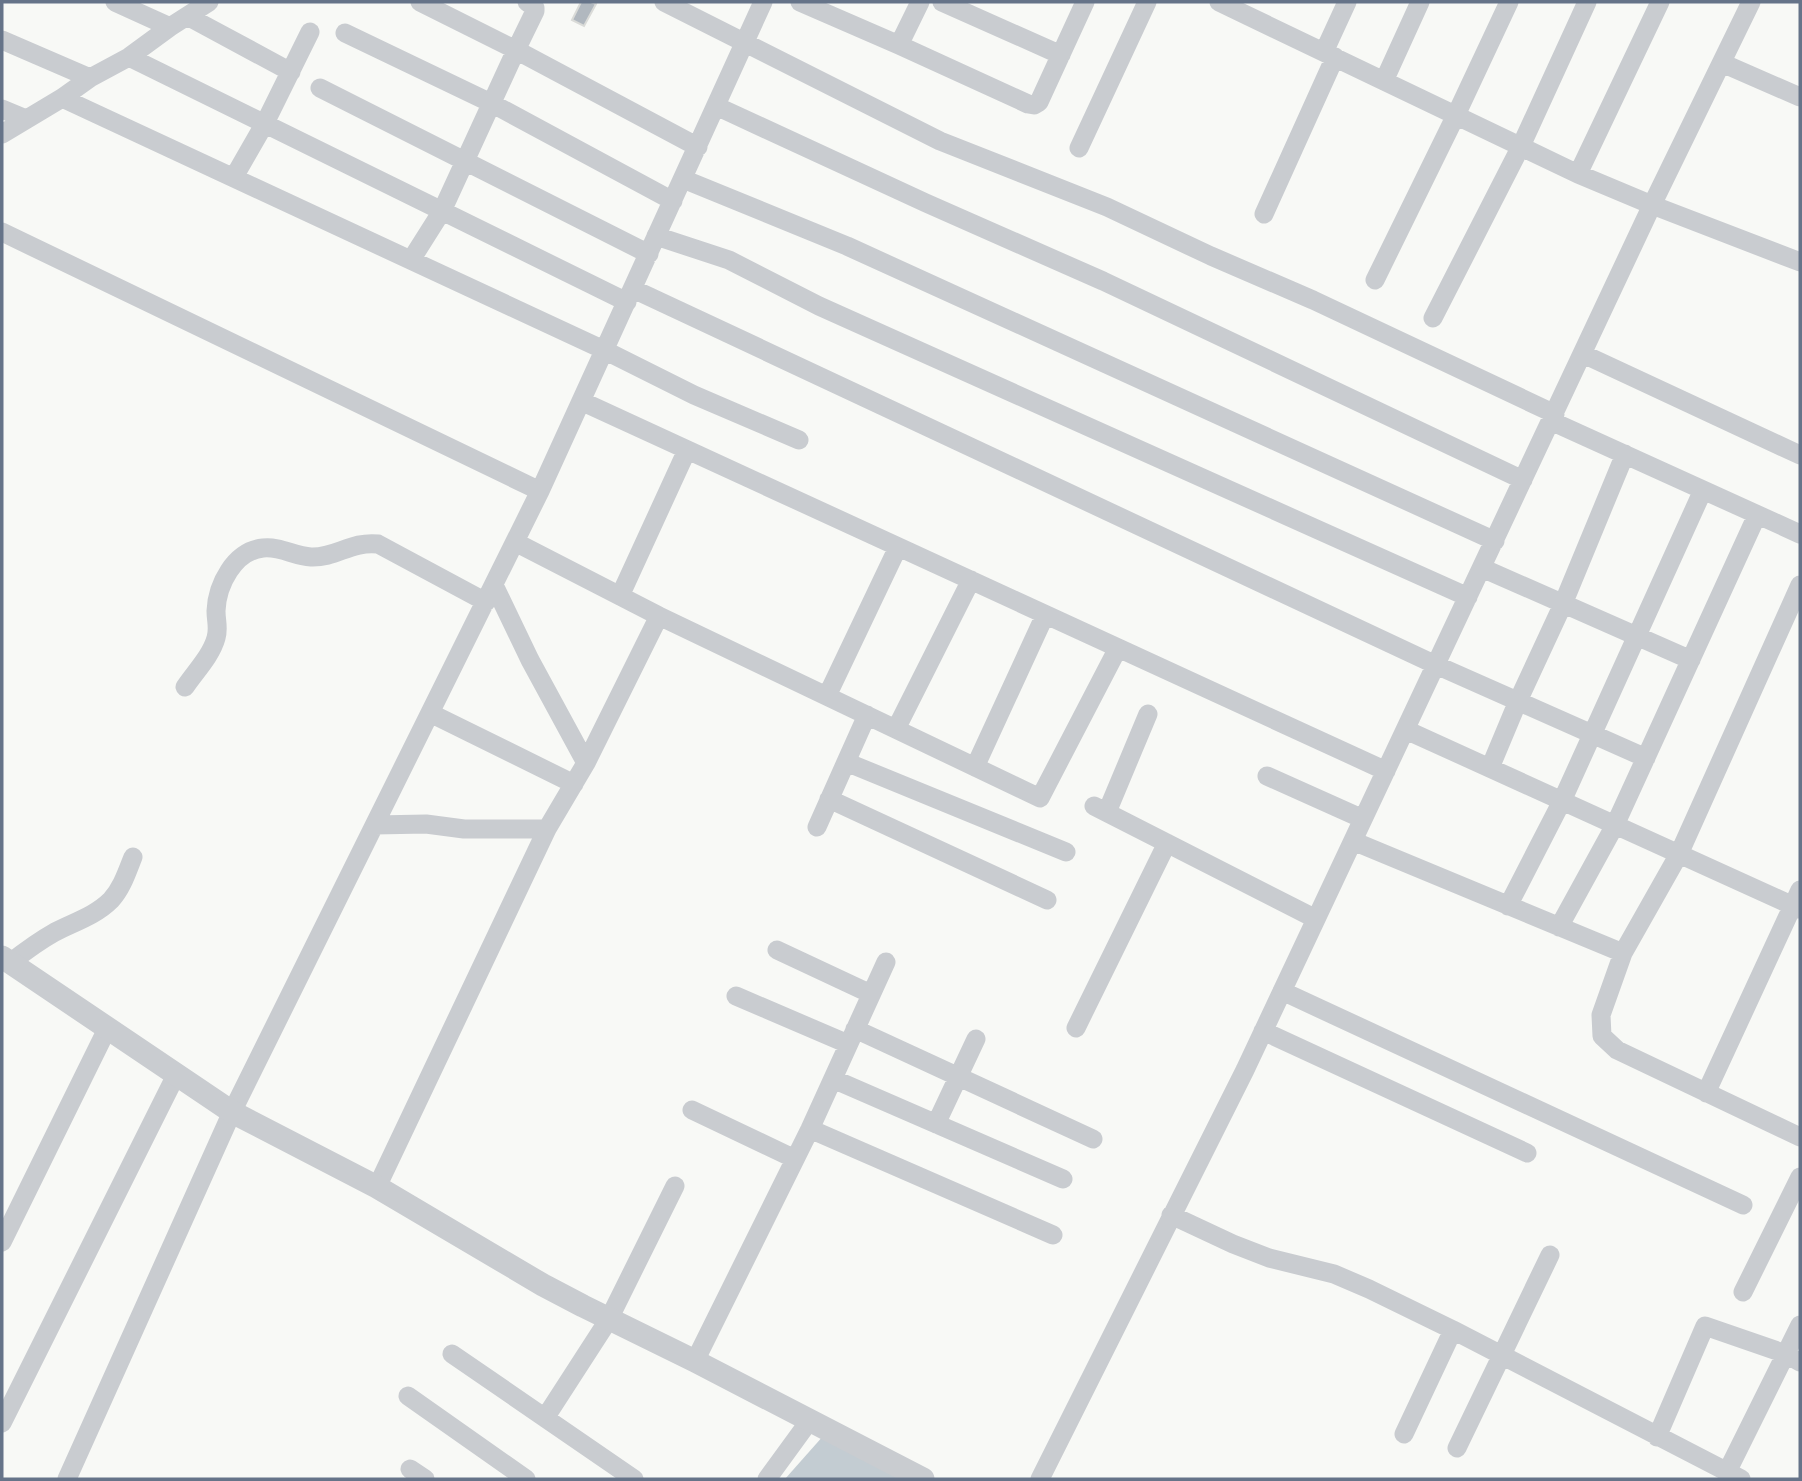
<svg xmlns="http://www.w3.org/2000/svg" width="1802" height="1481" font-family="'Open Sans',sans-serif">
  <rect width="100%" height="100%" fill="#f8f9f6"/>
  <path fill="#c3ccd2" d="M824 1435 904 1479H785Z"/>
  <path fill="#b1b8bf" stroke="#dadbd8" stroke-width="2" d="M581 2H591L596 4 584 26 572 20Z"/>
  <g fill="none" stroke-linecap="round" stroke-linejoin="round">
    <path stroke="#c9ccd0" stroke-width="19" d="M115 2 170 27
      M420 2 516 50 698 147
      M664 2 940 141 1107 207 1211 256 1313 300 1555 414
      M800 2 899 45 1028 104 1034 105 1039 102 1085 2
      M942 2 1061 55
      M1219 2 1578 174 1652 205 1800 262
      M187 16 291 72
      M345 33 491 103 673 201
      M2 40 90 78
      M899 45 920 2
      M1324 52 1347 2
      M129 57 627 302
      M1722 63 1800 97
      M1384 81 1420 2
      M320 88 649 254
      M62 98 604 350 694 395 799 440
      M716 106 926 203 1103 281 1523 480
      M2 109 26 119
      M2 134 62 98 90 78 129 57 170 27 209 2
      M1079 148 1147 2
      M1578 174 1660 2
      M234 177 265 123 310 32
      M683 179 847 246 1495 541
      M1264 214 1335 57
      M2 232 540 491
      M656 236 729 260 819 306 1468 597
      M411 260 442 211 516 50 535 11V8L527 2
      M1375 280 1456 115 1509 2
      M633 289 1436 665 1646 758
      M1433 318 1521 146 1587 2
      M1583 354 1800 455
      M581 401 1386 771
      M1551 421 1800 534
      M515 542 659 616 1040 798 1118 648
      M1482 568 1691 660
      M494 585 530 660 586 763
      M1800 585 1679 854 1623 953 1601 1015 1602 1036 1617 1050 1800 1137
      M620 596 687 450
      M185 687C195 672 211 656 216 638 219 628 216 621 216 611 217 585 234 551 263 548 280 546 294 556 311 557 336 558 351 541 378 544L486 602
      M827 696 898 547
      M430 713 574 784
      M896 729 971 580
      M1406 730 1800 909
      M846 762 1066 852
      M975 767 1045 615
      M1490 768 1518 701 1563 604 1625 454
      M1267 776 1363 819
      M829 799 1047 900
      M1094 806 1316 919
      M1107 812 1148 714
      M375 825 426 824 464 829H547
      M817 827 867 715
      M1353 841 1623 953
      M1508 906 1562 801 1703 490
      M1559 927 1615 825 1757 515
      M777 950 871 994
      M10 963C24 952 39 941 55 932 74 922 95 916 111 900 122 888 127 872 133 857
      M1282 991 1743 1205
      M736 996 848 1044
      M1076 1028 1167 843
      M855 1029 1093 1139
      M1263 1031 1527 1153
      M833 1079 1063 1179
      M1706 1093 1800 890
      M692 1110 795 1159
      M936 1124 976 1039
      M810 1129 1053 1235
      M377 1187 547 829 586 763 659 616
      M1171 1215 1233 1244 1269 1258 1334 1274 1369 1289 1453 1330 1741 1479
      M2 1242 108 1027
      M1743 1292 1800 1177
      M452 1354 634 1479
      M695 1361 810 1129 886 962
      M408 1396 526 1479
      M545 1418 609 1319 675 1186
      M2 1423 176 1075
      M1404 1434 1453 1330
      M1657 1437 1705 1326 1786 1354 1800 1362
      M1457 1448 1550 1255
      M410 1469 425 1479
      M1727 1472 1800 1325
      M67 1479 232 1112 540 491 763 2
      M767 1479 810 1420
      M1040 1479 1245 1070 1652 205 1751 2"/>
    <path stroke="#c9ccd0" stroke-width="23" d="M2 957 232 1112 377 1187 543 1285 583 1306 695 1361 923 1479"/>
  </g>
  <rect width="1802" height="1481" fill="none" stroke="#667489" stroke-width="7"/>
</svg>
